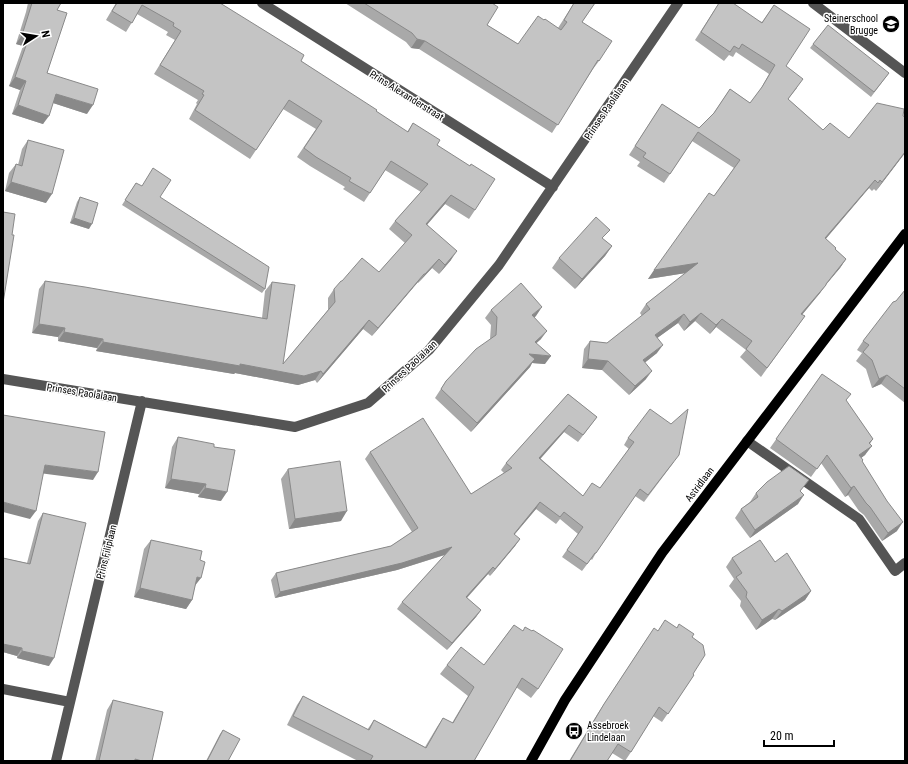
<svg xmlns="http://www.w3.org/2000/svg" width="908" height="764" font-family="'Roboto Condensed',sans-serif">
  <rect width="100%" height="100%" fill="#fff"/>
  <g fill="none" stroke-linecap="round" stroke-linejoin="round">
    <path stroke="#555" stroke-width="10" d="M262 3 553 187
      M813 3 905 73
      M3 379 295 427 368 403 429 350 499 265 678 3
      M747 441 859 519 895 571 905 563
      M3 689 70 702
      M56 761 142 401"/>
    <path stroke="#000" stroke-width="10" d="M531 761 565 700 662 553 905 234"/>
  </g>
  <path fill="#a9a9a9" d="M28 3H61L57 10 47 73 87 114 53 103 43 124 12 114 20 90 9 86 23 46 16 44 26 12Z
    M116 3H220L301 61 407 132 413 123 437 145 475 210 469 219 445 204 427 224 451 260 439 274 432 268 418 283V282L372 336 363 329 317 383 315 380 298 385 235 373 234 374 96 351 97 348 58 341V337L32 333 39 289 45 281 262 318 265 291 272 282 283 364 328 310V298L334 289 379 272 405 243 389 229 395 221 421 192 385 170 364 202 343 189 345 187 310 166 297 157 316 129 283 109 250 159 189 119 197 104 196 103 198 100 154 74 175 40 166 35 168 32 137 14 126 32 106 20Z
    M345 3H492L487 25 518 44 544 20 558 28 574 3H595L582 22 599 61 593 69 552 133 419 49 411 48 406 42Z
    M719 3 762 22 774 5 786 66 797 88 788 99 823 130 849 138 903 116 905 153 876 191 874 189 872 191 869 188 825 239 835 249 846 259 840 268 826 284 820 293 802 315 805 316 761 377 740 357 746 350 716 327 710 334 695 321 684 331 678 323 657 338V353L645 362 646 379 629 395 602 370 582 368 584 349 590 341 607 343 642 316 640 313 646 304 686 273 648 279 714 196 734 168 692 141 664 183 637 166 640 162 629 155 662 104 699 128 713 114 730 89 750 103 759 92 769 74 736 52 733 57 729 55 724 61 695 40Z
    M813 44 889 73 871 97 810 48Z
    M28 140 46 203 5 191 9 173 16 164 18 165 22 149Z
    M136 183 265 289 262 293 122 205Z
    M80 197 89 229 70 223 77 202Z
    M603 239 612 246 605 256 575 289 552 268 559 258Z
    M905 290V403L881 384 872 388 866 369 856 361 862 353 857 350 863 341Z
    M491 310 536 316 534 317 541 339 536 343 545 364 532 363 530 367 471 432 435 398 446 381 490 339 491 325 485 318Z
    M822 374 846 401 873 439 870 444 865 455 861 458 863 460 862 462 897 531 882 541 864 515 859 511 848 495 845 497 821 463 811 477 770 448Z
    M568 394 597 417 578 442 564 432 540 458 583 496 600 488 629 449 624 445 628 438 674 462 644 502 635 496 596 553 592 560 591 559 582 571 562 557 578 534 560 519 556 524 536 509 514 535 520 539 515 546 490 576 488 574 467 598 481 610 476 617 447 650 397 609 402 602 445 555 397 570 275 598 271 580 276 573 391 546 412 532 365 459 370 452 471 494 504 473 501 470 506 463Z
    M178 437 214 447 221 501 198 497 199 494 165 488 172 447Z
    M288 469 341 521 289 529 281 479Z
    M801 491 798 504 750 538 735 518 741 509 750 502 756 493Z
    M43 513 49 666 17 658V656L3 652V558L27 563 38 521Z
    M151 540 200 560 192 600 186 609 134 597 144 549Z
    M732 558 775 562 811 591 805 600 775 620 772 619 756 630 740 606 741 601 729 586 734 579 726 567Z
    M514 625 538 689 531 698 516 687 474 761H358L287 725 297 705 303 696 367 730 374 720 425 747 437 727 443 718 452 723 468 696 440 674 447 665H484Z
    M658 631 692 637 693 674 694 675 662 722 653 716 631 752 625 761 612 753 607 761H569L598 713 648 637Z
    M113 700 152 761H95L107 710Z
    M223 730 228 761H206L220 734Z"/>
  <path fill="#898989" d="M22 35 29 37 23 46 16 44Z
    M417 39 425 41 419 49 411 48Z
    M15 77 26 81 20 90 9 86Z
    M56 94 93 105 87 114 50 102Z
    M18 105 49 116 43 124 12 114Z
    M905 152V153L876 191 882 182Z
    M875 180 869 188 819 247 825 238Z
    M11 182 52 194 46 203 5 191Z
    M451 195 445 204 420 233 426 224Z
    M74 218 92 224 89 229 70 223Z
    M612 246 605 256 575 289 582 279Z
    M457 251 451 260 439 274 445 265Z
    M439 259 432 268 418 283 425 274Z
    M846 259 840 268 820 292 826 284Z
    M698 263 692 272 648 279 654 270Z
    M424 274 418 282 372 336 378 328Z
    M826 285 820 293 795 323 801 314Z
    M542 307 536 316 527 324 532 315Z
    M701 313 695 321 684 331 690 322Z
    M684 314 678 323 649 344 655 335Z
    M722 319 716 327 710 334 716 325Z
    M369 320 363 329 317 383 323 374Z
    M39 324 65 328 58 337 32 333Z
    M547 331 541 339 529 350 535 342Z
    M64 332 103 339 97 348 58 341Z
    M103 342 240 364 321 371 315 380 298 385 235 373 234 374 96 351Z
    M663 345 657 353 637 369 643 360Z
    M529 354 551 356 545 364 532 363 530 367 471 432Z
    M588 359 608 361 602 370 582 368Z
    M652 371 646 379 629 395 635 386Z
    M887 375 881 384 872 388 879 379Z
    M569 425 564 432 535 465 539 458Z
    M872 446 865 455 853 464 859 455Z
    M45 465 98 472 93 480 39 473Z
    M171 479 206 484 199 494 165 488Z
    M854 486 848 495 845 497 851 488Z
    M205 488 227 492 221 501 198 497Z
    M804 495 798 504 750 538 755 530Z
    M3 502 36 511 30 519 3 512Z
    M540 502 536 509 509 541 514 534Z
    M347 511 341 521 289 529 295 519Z
    M903 522 897 531 882 541 888 533Z
    M520 539 515 546 490 576 495 569Z
    M452 547 447 554 397 570 275 598 280 592Z
    M493 567 488 574 461 604 466 597Z
    M197 577 201 578 194 587Z
    M140 588 192 600 186 609 134 597Z
    M811 591 805 600 775 620 782 611Z
    M779 609 772 619 756 630 762 620Z
    M481 610 476 617 447 650 452 643Z
    M3 644 22 648 17 656 3 652Z
    M22 651 54 658 49 666 17 658Z"/>
  <path fill="#c4c4c4" stroke="#898989" d="M32 3H61L57 10 67 13 47 73 98 89 93 105 56 94 49 116 18 105 26 81 15 77 29 37 22 35Z
    M117 3H220L304 55 301 61 377 110 376 111 408 132 413 123 440 140 437 145 470 166 471 164 495 179 475 210 451 195 426 224 457 251 445 265 439 259 425 274H424L378 328 369 320 323 374 321 371 304 376 240 364V366L103 342V339L64 332 65 328 39 324 45 281 85 287 267 319 272 282 295 285 283 364 335 302 334 289 341 281H342L362 258 379 272 412 235 395 221 428 184 391 161 370 193 349 181 351 178 316 157 304 148 322 121 289 100 256 150 195 110 204 95 202 94 204 91 160 65 181 31 173 26 174 23 142 5 132 23 112 11Z
    M364 3H492L498 7 487 25 518 44 538 16 544 20 545 19 561 30 567 22 564 20 574 3H595L582 22 612 41 599 61 598 60 558 125 425 41 417 39 412 33Z
    M719 3H733L762 23 774 5 810 29 786 66 803 79 788 99 823 130 830 123 849 138 877 103 904 109 903 116 905 117V152L882 182 880 180 878 183 875 180 825 238 836 248 835 249 846 259 826 284V285L801 314 805 316 767 368 746 349 752 341 722 319 716 325 701 313 690 322 684 314 655 335 663 345 643 360 652 371 635 386 608 361 588 359 590 341 607 343 650 309 646 304 698 263 654 270 709 193 714 196 740 160 698 132 670 174 643 157 646 153 635 146 662 104 699 128 714 113 730 89 750 103 762 87 775 65 742 44 739 49 734 46 730 52 701 32Z
    M828 25 889 73 874 92 813 44Z
    M28 140 64 150 52 194 11 182 16 164 22 166Z
    M153 168 171 180 160 197 269 267 265 289 125 200 136 183 142 186Z
    M80 197 98 203 92 224 74 218Z
    M3 212 15 214 12 235H14L3 303Z
    M596 217 610 230 602 238 612 246 582 279 559 258Z
    M521 283 542 307 532 315 547 331 535 342 551 356 529 354 535 359 477 423 441 389 446 381 476 349 496 335 497 317 491 310Z
    M905 290V389L887 375 879 379 872 360 863 352 869 345 863 341 893 302 896 301Z
    M822 374 851 394 846 400 873 439 869 443 872 446 859 455 863 460 862 461 887 501 903 522 888 533 870 507 866 503 854 486 851 488 827 455 817 469 776 439Z
    M568 394 597 417 583 435 569 425 539 458 583 496 592 483 600 488 634 442 628 438 650 409 671 424 688 409 679 455 648 495 640 489 596 553H595L587 564 567 550 583 527 564 512 560 517 540 502 514 534 520 539 495 569 493 567 466 597 481 610 452 643 402 602 452 547 402 563 280 592 276 573 391 546 418 528 370 452 423 418 471 494 512 468 506 463Z
    M3 415 105 432 98 472 45 465 36 511 3 502Z
    M178 437 214 444V447L235 450 227 492 205 488 206 484 171 479Z
    M340 461 347 511 295 519 288 469Z
    M789 466 809 480 800 491 804 495 755 530 741 509 758 497 756 493 767 482Z
    M43 513 86 523 54 658 22 651V648L3 644V558L30 564Z
    M151 540 202 551 200 560 205 562 201 578 197 577 192 600 140 588Z
    M760 540 775 562 787 553 811 591 782 611 779 609 762 620 746 597 747 592 736 577 742 573 732 558Z
    M665 620 677 628 679 624 694 634 692 637 703 645 705 655 693 674 694 675 668 714 659 707 631 752 618 744 607 761H570L604 704 654 628 658 631Z
    M514 625 523 631 525 627 532 631 533 630 563 649 538 689 522 678 474 761H370L373 756 293 716 303 696 369 730 374 720 426 748 443 718 453 723 474 687 447 665 461 647 484 665Z
    M113 700 163 712 152 761H142L135 759V761H99Z
    M223 730 240 739 228 761H207Z"/>
  <defs>
    <symbol id="school-disc" viewBox="-11 -11 22 22"><circle r="9.5" fill="#000" stroke="#fff"/><path d="M0-5L7-2L0 1L-7-2ZM-4 1L0 2.5L4 1V4Q0 6-4 4Z" fill="#fff"/></symbol>
    <symbol id="bus-disc" viewBox="-11 -11 22 22"><circle r="9.5" fill="#000" stroke="#fff"/><path d="M-5-6H5V4H4V6H2V4H-2V6H-4V4H-5ZM-3.5-4V0h7V-4ZM-3.5 1.2v1.5H-2V1.2ZM2 1.2v1.5H3.5V1.2Z" fill="#fff"/></symbol>
  </defs>
  <g fill-rule="evenodd">
    <use href="#school-disc" x="881" y="14" width="20" height="20"/>
    <use href="#bus-disc" x="564" y="721" width="20" height="20"/>
  </g>
  <g text-anchor="middle" stroke-width="3" stroke-linejoin="round" paint-order="stroke">
    <g font-size="10" fill="#000" stroke="#fff" text-anchor="end">
      <text x="878" y="22">Steinerschool<tspan x="878" dy="12">Brugge</tspan></text>
      <text x="587" y="729" text-anchor="start">Assebroek<tspan x="587" dy="12">Lindelaan</tspan></text>
    </g>
    <g font-size="10" fill="#000" stroke="#fff">
      <text transform="translate(407 95) rotate(32)" y="4">Prins Alexanderstraat</text>
      <text transform="translate(606 109) rotate(-56)" y="4">Prinses Paolalaan</text>
      <text transform="translate(409 366) rotate(-43)" y="4">Prinses Paolalaan</text>
      <text transform="translate(82 392) rotate(9)" y="4">Prinses Paolalaan</text>
      <text transform="translate(699 484) rotate(-53)" y="4">Astridlaan</text>
      <text transform="translate(106 552) rotate(-76)" y="4">Prins Filiplaan</text>
    </g>
  </g>
  <rect width="908" height="764" fill="none" stroke="#000000" stroke-width="8"/>
  <g transform="translate(36 36) rotate(78)" stroke="#ffffff" stroke-width="3" paint-order="stroke">
  <path d="M0-3L7 15L0 10L-7 15Z" fill="#000000"/>
  <text y="-6" font-size="11" font-weight="bold" text-anchor="middle" fill="#000000">N</text>
  </g>
  <path d="M764 740v6h70v-6" fill="none" stroke="#000000" stroke-width="2"/>
  <text x="770" y="740" font-size="12" fill="#000000" stroke="#ffffff" stroke-width="3" paint-order="stroke">20 m</text>
</svg>
